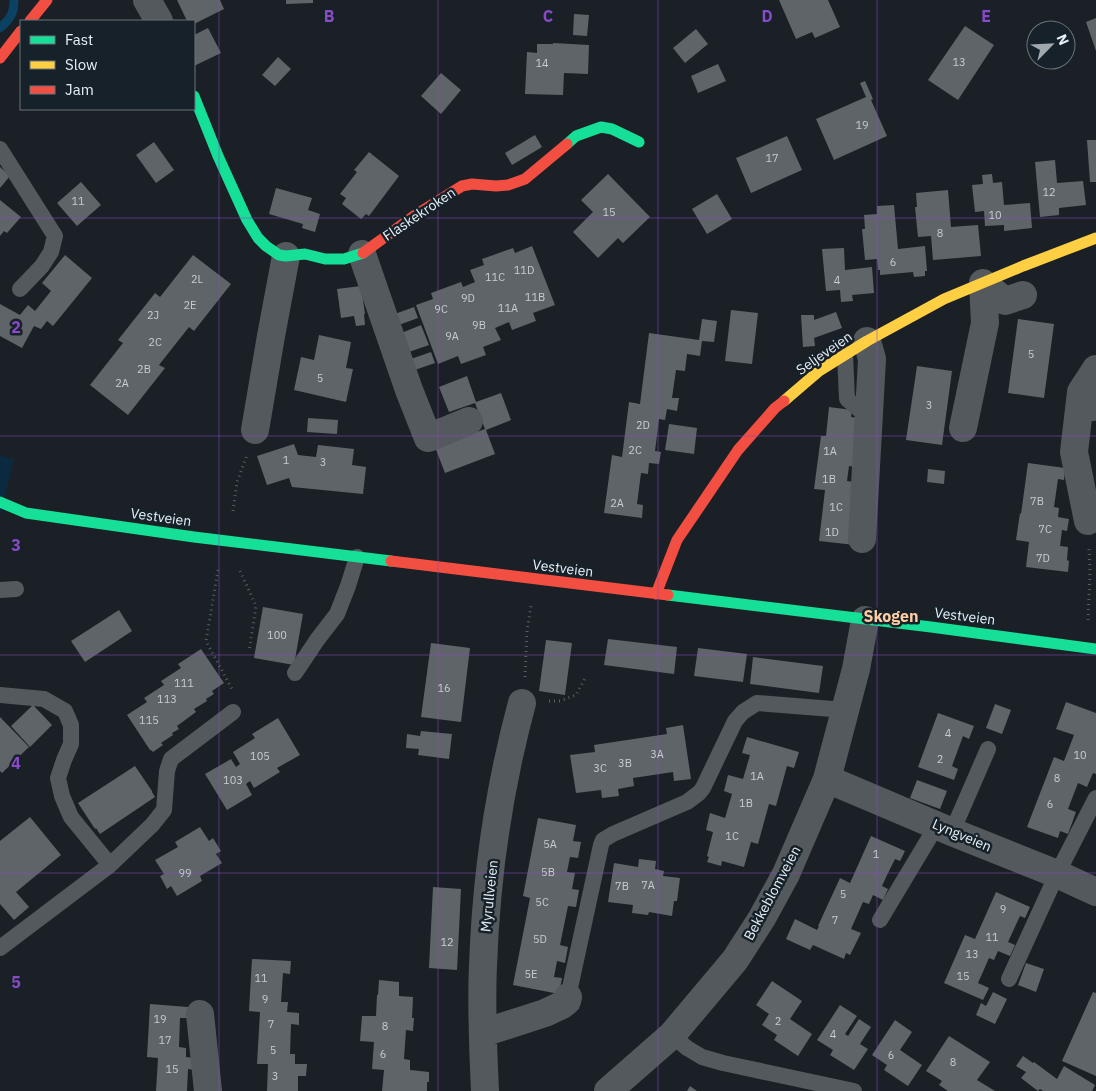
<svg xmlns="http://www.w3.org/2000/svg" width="1096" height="1091" font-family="'IBM Plex Sans',sans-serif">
  <rect width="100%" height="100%" fill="#1a2025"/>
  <path fill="#0b2a40" d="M0 455 14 460 0 515Z"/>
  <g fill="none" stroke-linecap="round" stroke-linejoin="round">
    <path stroke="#0b4263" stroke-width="9" d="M0 28C10 19 14 14 14 0"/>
  </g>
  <path fill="#5f6469" d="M177 0H220L224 9 194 24V21H187Z
    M286 0H313V3L286 4Z
    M779 0H828L840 27 815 38 812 32 796 39Z
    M574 14 589 15 587 36 573 35Z
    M1096 18V51L1086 22Z
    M965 26 994 45 958 100 928 80Z
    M208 28 221 53 194 66V35Z
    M696 29 708 44 685 63 673 48Z
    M553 43 589 45 588 74 564 73 563 95 525 94 527 52 537 53V44H553Z
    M278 57 291 69 275 86 262 75Z
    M718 64 726 81 698 93 691 76Z
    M441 73 461 90 441 114 421 96Z
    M865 81 873 99 871 100 887 136 834 160 816 119 866 97 860 83Z
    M535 135 542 147 512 165 505 153Z
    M787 136 802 170 751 193 736 158Z
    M1087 140H1096V182H1090Z
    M154 142 174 170 156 183 136 155Z
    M369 152 399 176 369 216 366 214 361 219 342 204 346 198 340 194 357 172 354 170Z
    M1055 160 1057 183 1083 181 1086 205 1059 208V215L1040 217 1035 162Z
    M0 167 10 176 0 188Z
    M608 174 650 217 623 243 618 238 598 258 573 232 593 212 581 200Z
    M992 174 993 183 1002 182 1004 205 1030 203 1032 228 1004 231V225L985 226 984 211 975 212 972 185 983 184 982 175Z
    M81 182 101 205 77 226 57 203Z
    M276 188 312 198 308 210 320 214 315 232 302 228 303 224 269 214Z
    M948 190 951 227 978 225 981 256 933 260 931 236 918 237 915 207H917L916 193Z
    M717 194 732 219 707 234 692 209Z
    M0 200 21 217 7 233 4 231 0 236Z
    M894 205 898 249 925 246 927 271H925V276L914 277 913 272 880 275V270H878L877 259 865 260 862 229H865L864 215 877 214V206Z
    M532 246 555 305 533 313 536 321 512 330 509 322 495 328 501 340 483 347 486 355 461 364 458 356 438 364 416 305 433 299 431 293 461 282 463 287 475 282 470 270 484 265 482 259 513 248 515 253Z
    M844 248 845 270 872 267 874 293 852 295 853 301 841 302 840 290 826 291 822 249Z
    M65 255 92 278 53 326 47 321 41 329 34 326 22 348 0 336V304L20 315 28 305 35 311 51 291 42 283Z
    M193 255 231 284 194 331 189 327 159 365 165 368 128 415 90 385 123 343 118 340 155 293 160 297Z
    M361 286 365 314H364L365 325 356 326 354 316 341 318 337 289Z
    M414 307 418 318 396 326 392 315Z
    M731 310 758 313 752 364 725 361Z
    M836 312 842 328 814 338 815 346 803 347 801 315H814V320Z
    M702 319 717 321 714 342 702 341 700 356 687 354 685 371 676 370 672 398H679L677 411 667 409 665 420 659 419 655 451 661 452 659 464 649 463 648 474 641 473 637 504 643 505 642 518 604 513 612 455 622 457 629 402 640 404 649 333 699 340Z
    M1018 319 1054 324 1044 398 1008 393Z
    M421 325 429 345 406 353 399 334Z
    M319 335 351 342 346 368 353 369 346 402 294 390 301 357 314 360Z
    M431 352 435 363 412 371 408 360Z
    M917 366 952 371 942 445 906 440Z
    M467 376 476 402 501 393 511 420 486 430 495 454 445 473 435 447 485 429 475 403 449 412 439 387Z
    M829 407 852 410 851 417 859 418 855 467 849 466 847 481 854 482 855 545 819 541 825 490 814 489 821 436H826Z
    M308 418 338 420 337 434 307 432Z
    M669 424 697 428 694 454 665 450Z
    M294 444 298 455 316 457 318 445 354 449 352 465 366 467 363 494 292 487 289 478 267 485 257 456Z
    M1028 463 1065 468 1064 480 1058 479 1054 507 1059 508 1058 517 1069 519 1067 531 1062 530 1060 546 1068 547 1067 560 1069 561 1068 572 1026 567 1029 542 1016 540 1020 513 1021 514Z
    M928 469 945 471 944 484 927 482Z
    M263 607 303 614 294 665 254 658Z
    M119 610 132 631 85 662 71 641Z
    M608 639 677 647 674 674 604 665Z
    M546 640 572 643 565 695 539 691Z
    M431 643 470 648 461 722 421 717Z
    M698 648 747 654 743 682 694 676Z
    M201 649 224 683 212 691 214 694 206 699 207 701 194 709 196 712 177 726 179 729 172 733 173 735 161 743 163 745 153 752 151 750H150L127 715 147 702 144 698 164 685 161 681 181 668 178 664Z
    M753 657 823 666 819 693 750 684Z
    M1066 702 1096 713V774L1093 773 1087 787 1078 783 1068 809 1076 812 1068 834 1060 831 1058 838 1027 827 1054 757 1064 761 1074 735 1056 729Z
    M995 704 1011 710 1002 734 986 728Z
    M33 705 52 725 30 747 11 726Z
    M938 713 974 726 969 739 963 736 952 766 958 769 954 780 918 767Z
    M0 717 29 747 2 773 0 771Z
    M278 718 300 755 277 768 280 772 254 788 250 781 246 784 252 795 227 810 205 774 231 759 236 767 240 764 233 752 255 738 252 734Z
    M683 725 691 779 674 781 673 772 633 778 634 786 618 789 619 796 602 798 601 790 576 793 570 755 595 752 594 745 667 734 666 728Z
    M421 731 452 734 449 759 418 755 419 749 406 748 407 734 420 736Z
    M747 737 799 752 794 768 787 766 776 806 769 804 758 844 751 842 744 867 722 861 721 866 707 862 709 857 707 856 713 832 706 830 710 813 725 818 732 794 724 791 728 775 743 779 750 755 742 753Z
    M135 766 152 791V792L155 797 100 834 96 828 95 829 78 803Z
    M917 780 947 791 940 809 910 798Z
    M30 817 61 855 16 892 29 907 14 920 0 904V841Z
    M538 818 576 825 573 841 581 842 578 858 570 857 567 872 575 873 572 889 579 890 576 907 568 906 560 945 568 947 565 963 557 961 554 977 562 978 559 994 513 985 530 898 523 896Z
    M200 827 209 841 213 838 221 851 216 854 222 863 200 876 202 881 177 896 171 886 167 889 160 876 164 874 155 860 178 847 175 842Z
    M871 836 905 851 900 861 895 859 888 873 882 886 888 889 883 900 873 895 869 904 863 902 851 929 861 933 850 955 846 953 844 959 813 945 810 950 786 939 795 919 817 930 819 926H818L840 878 850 883Z
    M639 859 656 861 655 869 664 871 663 876 680 878 677 901H674L672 916 649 912 648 915 632 913 633 905 608 902 614 863 638 867Z
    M433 887 461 889 457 970 429 968Z
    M996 892 1030 907 1025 918 1020 916 1008 942 1015 945 1010 956 998 951 994 960 989 958 978 983 989 988 983 1000 944 983 965 935 975 939Z
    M252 959 291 961 290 974 283 973 281 1002H288L287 1012 299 1013V1025L291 1024 290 1054H295V1064H307L306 1076H298V1091H267L268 1064H257L260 1012 249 1011Z
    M1026 963 1044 969 1036 992 1018 985Z
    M379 980 399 982V996L413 997 412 1018H414L413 1031 406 1030 404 1059 410 1060V1070L429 1072V1082H427V1091H382L384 1070 372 1069 374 1042 360 1041 362 1016H376L377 995H378Z
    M772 981 802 1001 790 1019 812 1034 798 1056 774 1040 777 1035 762 1025 769 1014 756 1005Z
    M993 992 1007 999 995 1024 976 1015 981 1003 986 1006Z
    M1093 992 1096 993V1076L1062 1061Z
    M150 1004 188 1007V1018H180L179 1047 186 1048V1057L196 1058 195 1070 188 1069 187 1091H156L158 1058 147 1057Z
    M840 1005 857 1016 845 1034 848 1036 859 1019 871 1027 860 1044 868 1049 854 1070 830 1055 833 1050 817 1040Z
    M895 1020 912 1032 900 1050 922 1065 908 1086 884 1070 887 1065 872 1055Z
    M949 1036 990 1062 977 1080 995 1091H948L939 1085 942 1081 926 1071Z
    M1023 1056 1033 1063 1034 1062 1057 1079 1064 1066 1095 1085 1092 1091H1043L1040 1089 1038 1091 1021 1078 1026 1072 1016 1066Z
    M690 1086 697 1091H687Z"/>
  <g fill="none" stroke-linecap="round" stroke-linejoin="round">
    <path stroke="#595d60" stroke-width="3" stroke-dasharray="1 4" stroke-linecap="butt" d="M233 511 237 482 247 455
      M218 570 206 641 233 691
      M240 571 256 606 249 652
      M1088 620 1090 572 1089 549
      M525 677 527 631 531 606
      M549 701H560L576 695 585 678"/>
    <path stroke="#54595d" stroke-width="16" d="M0 149 55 236 51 252 42 266 20 289
      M845 354 847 399 870 419
      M0 590 16 589
      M295 673 317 640 337 614 348 586 357 557
      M0 695 44 699 65 711 71 725V744L64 760 58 778 62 796 71 817 110 865
      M952 832 988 749
      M880 920 937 825
      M0 948 110 865 152 825 164 810 167 771 171 759 233 712
      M1009 979 1057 874 1096 798
      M568 997 601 845 603 840 613 834 687 802 699 793 703 788 735 721 743 712 757 703 845 710
      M672 1035 687 1048 702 1057 723 1063 854 1091"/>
    <path stroke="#54595d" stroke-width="28" d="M147 0 159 21
      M362 254 409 390 428 438 469 421
      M1081 392 1074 452 1088 521
      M1092 407 1081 392 1096 369
      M963 428 985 323 983 283 1005 301 1023 295
      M255 430 271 336 286 256
      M862 539 872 359 867 341
      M827 779 952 832 1057 874 1096 892
      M200 1014 208 1091
      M483 1033 545 1013 562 1005 567 1001 568 997
      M485 1091C483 1049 481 1007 483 966 486 878 499 788 522 703
      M608 1091 672 1035 735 960 762 918 786 874 827 779 856 669 865 620"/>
    <path stroke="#16e098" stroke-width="11" d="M194 96 218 156 247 220 258 238 266 246 279 255 286 256 305 254 325 259H344L363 253
      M567 144 576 136 601 127 612 129 639 142
      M0 502 26 513 194 537 391 561
      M668 595 931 627 1096 649"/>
    <path stroke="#ffcf43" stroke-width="11" d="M784 401 819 371 867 341 944 299 1023 266 1096 238"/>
    <path stroke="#f24e42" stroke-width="11" d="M30 21 47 0
      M0 58 21 31
      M363 253 414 216 462 186 472 184 496 186 508 185 525 179 567 144
      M391 561 668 595
      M656 594 677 540 738 450 775 408 784 401"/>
  </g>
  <path fill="none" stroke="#8b49c7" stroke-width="1" stroke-opacity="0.55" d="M219 0V1091M438 0V1091M658 0V1091M877 0V1091M0 218H1096M0 436H1096M0 655H1096M0 873H1096"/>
  <g text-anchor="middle" stroke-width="5" stroke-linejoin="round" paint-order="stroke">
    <g font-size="11" fill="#c6cdd3">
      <text x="959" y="66">13</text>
      <text x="542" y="67">14</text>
      <text x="862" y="129">19</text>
      <text x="772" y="162">17</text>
      <text x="1049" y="196">12</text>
      <text x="78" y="205">11</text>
      <text x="609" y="216">15</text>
      <text x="995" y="219">10</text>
      <text x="940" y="237">8</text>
      <text x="893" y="266">6</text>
      <text x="524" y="274">11D</text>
      <text x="495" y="281">11C</text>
      <text x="197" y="283">2L</text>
      <text x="837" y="284">4</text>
      <text x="535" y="301">11B</text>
      <text x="468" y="302">9D</text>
      <text x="190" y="309">2E</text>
      <text x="508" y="312">11A</text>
      <text x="441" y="313">9C</text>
      <text x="153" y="319">2J</text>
      <text x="479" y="329">9B</text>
      <text x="452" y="340">9A</text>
      <text x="155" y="346">2C</text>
      <text x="1031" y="358">5</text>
      <text x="144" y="373">2B</text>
      <text x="320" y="382">5</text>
      <text x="122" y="387">2A</text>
      <text x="929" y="409">3</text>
      <text x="643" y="429">2D</text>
      <text x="635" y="454">2C</text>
      <text x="830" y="455">1A</text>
      <text x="286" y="464">1</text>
      <text x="323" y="466">3</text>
      <text x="829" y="483">1B</text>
      <text x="1037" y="505">7B</text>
      <text x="617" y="507">2A</text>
      <text x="836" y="511">1C</text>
      <text x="1045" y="533">7C</text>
      <text x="832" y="536">1D</text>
      <text x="1043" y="562">7D</text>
      <text x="277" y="639">100</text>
      <text x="184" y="687">111</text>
      <text x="444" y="692">16</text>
      <text x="167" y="703">113</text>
      <text x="149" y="724">115</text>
      <text x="948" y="737">4</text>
      <text x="657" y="758">3A</text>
      <text x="1080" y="759">10</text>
      <text x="260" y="760">105</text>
      <text x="940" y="763">2</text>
      <text x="625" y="767">3B</text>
      <text x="600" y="772">3C</text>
      <text x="757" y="780">1A</text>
      <text x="1057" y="782">8</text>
      <text x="233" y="784">103</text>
      <text x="746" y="807">1B</text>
      <text x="1050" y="808">6</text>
      <text x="732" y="840">1C</text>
      <text x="550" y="848">5A</text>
      <text x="876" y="858">1</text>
      <text x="548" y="876">5B</text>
      <text x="185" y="877">99</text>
      <text x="648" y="889">7A</text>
      <text x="622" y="890">7B</text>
      <text x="843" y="898">5</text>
      <text x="542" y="906">5C</text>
      <text x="1003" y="913">9</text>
      <text x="835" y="924">7</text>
      <text x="992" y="941">11</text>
      <text x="540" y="943">5D</text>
      <text x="447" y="946">12</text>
      <text x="972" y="958">13</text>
      <text x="531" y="978">5E</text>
      <text x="963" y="980">15</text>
      <text x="261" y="982">11</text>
      <text x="265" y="1003">9</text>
      <text x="160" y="1023">19</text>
      <text x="778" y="1025">2</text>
      <text x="271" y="1028">7</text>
      <text x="385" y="1030">8</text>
      <text x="833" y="1038">4</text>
      <text x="165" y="1044">17</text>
      <text x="273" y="1054">5</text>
      <text x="383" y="1058">6</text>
      <text x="891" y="1059">6</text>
      <text x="953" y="1066">8</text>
      <text x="172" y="1073">15</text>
      <text x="275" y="1080">3</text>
    </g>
    <g font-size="14" fill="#e8f0f6" stroke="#162129">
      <text transform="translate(419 214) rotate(-34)" y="5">Flaskekroken</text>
      <text transform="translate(824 353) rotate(-35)" y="5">Seljeveien</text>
      <text transform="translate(161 517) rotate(8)" y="5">Vestveien</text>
      <text transform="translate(563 568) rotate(7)" y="5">Vestveien</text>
      <text transform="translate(965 616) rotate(7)" y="5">Vestveien</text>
      <text transform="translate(962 835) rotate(23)" y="5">Lyngveien</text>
      <text transform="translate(772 893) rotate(-62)" y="5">Bekkeblomveien</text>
      <text transform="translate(489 896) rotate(-84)" y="5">Myrullveien</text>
    </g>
    <g font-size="16" font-weight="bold" fill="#fecda1" stroke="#162129">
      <text x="891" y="622">Skogen</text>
    </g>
  </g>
  <g font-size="16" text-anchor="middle" font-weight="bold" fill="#8b49c7" stroke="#162129" stroke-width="5" stroke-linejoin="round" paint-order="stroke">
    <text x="329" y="22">B</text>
    <text x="548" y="22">C</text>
    <text x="767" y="22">D</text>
    <text x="986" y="22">E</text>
    <text x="16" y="333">2</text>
    <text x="16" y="551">3</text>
    <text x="16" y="769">4</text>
    <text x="16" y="988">5</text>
  </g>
  <rect x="20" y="20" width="175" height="90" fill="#162129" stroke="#6a747b"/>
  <rect x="30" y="36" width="25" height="8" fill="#16e098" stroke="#6a747b"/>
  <text x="65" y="45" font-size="15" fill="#e8f0f6">Fast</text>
  <rect x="30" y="61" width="25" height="8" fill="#ffcf43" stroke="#6a747b"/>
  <text x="65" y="70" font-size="15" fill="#e8f0f6">Slow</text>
  <rect x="30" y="86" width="25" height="8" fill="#f24e42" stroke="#6a747b"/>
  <text x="65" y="95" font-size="15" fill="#e8f0f6">Jam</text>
  <g transform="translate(1051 45) rotate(66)"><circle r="24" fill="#162129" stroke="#6a747b"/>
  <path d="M0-4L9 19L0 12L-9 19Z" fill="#a0a7ad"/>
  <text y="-8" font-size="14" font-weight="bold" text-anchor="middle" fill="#e8f0f6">N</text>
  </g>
</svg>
